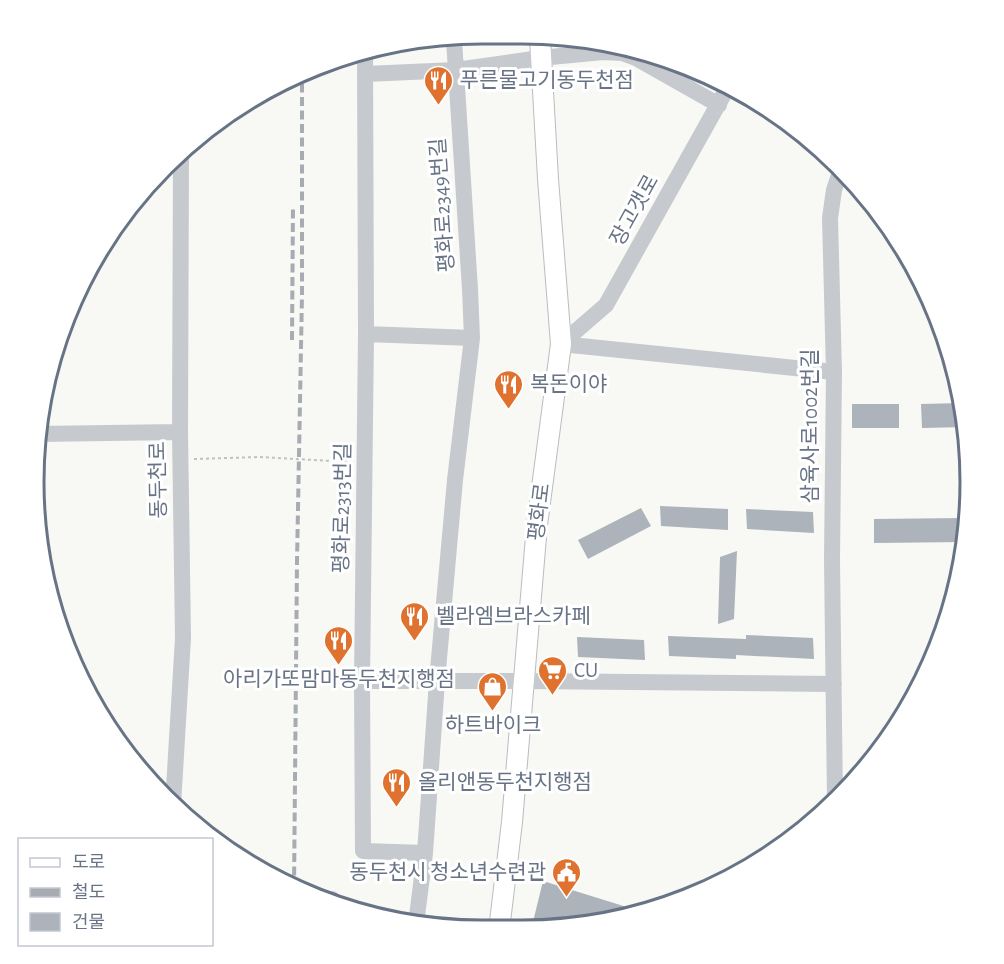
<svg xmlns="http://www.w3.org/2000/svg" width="1004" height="964" font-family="'Alegreya Sans','Noto Sans KR',sans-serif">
  <rect width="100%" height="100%" fill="#f8f8f5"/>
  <path fill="#acb3ba" d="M962 403 966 427 922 428 921 404Z
    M852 404H899V428H852Z
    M660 506 728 509V530L661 526Z
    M641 508 651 526 588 559 578 540Z
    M746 509 813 512 814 533 747 529Z
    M964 518 965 542 874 543V519Z
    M737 551 734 619 718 624 720 557Z
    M746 635 813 638 814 659 736 655V659L669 656 668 636 746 639Z
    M577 637 644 640 645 660 578 657Z
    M543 881 646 913 639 916 552 930H531Z"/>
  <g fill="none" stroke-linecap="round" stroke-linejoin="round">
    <defs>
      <path id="major" d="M499 930 512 822 537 525 561 344 548 179 540 38"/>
    </defs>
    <use href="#major" stroke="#b9bcc1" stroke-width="22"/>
    <path stroke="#c0c1c4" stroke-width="2" stroke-dasharray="3 3" stroke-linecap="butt" d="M194 459 260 457 350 462"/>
    <path stroke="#c6c9cd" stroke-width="16" d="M365 50 366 334 362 681 363 851 425 853
      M365 74 456 70 540 58 603 52 622 53 636 58 719 105
      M366 334 472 338
      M561 344 606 305 729 85
      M561 344 834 372
      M37 434 180 432
      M362 681H524L834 684
      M835 801 832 560 834 372 830 218 834 190 841 169
      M173 805 183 638 180 432 181 154
      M332 903V899
      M416 924 425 853 437 681 455 480 472 338 470 289 454 40"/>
    <use href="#major" stroke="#fff" stroke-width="20"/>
    <path stroke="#a7abb2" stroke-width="4" stroke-dasharray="9 4.5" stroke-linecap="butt" d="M292 340 293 205
      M294 889 297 562 302 294V71"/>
  </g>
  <defs>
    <symbol id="restaurant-pin" viewBox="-11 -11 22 30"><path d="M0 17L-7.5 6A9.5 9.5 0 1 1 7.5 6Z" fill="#df722e" stroke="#fff"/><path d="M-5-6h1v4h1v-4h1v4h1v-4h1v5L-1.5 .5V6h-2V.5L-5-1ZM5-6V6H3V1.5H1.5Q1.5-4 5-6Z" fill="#fff"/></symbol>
    <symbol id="supermarket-pin" viewBox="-11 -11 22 30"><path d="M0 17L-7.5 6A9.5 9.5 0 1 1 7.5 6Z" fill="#df722e" stroke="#fff"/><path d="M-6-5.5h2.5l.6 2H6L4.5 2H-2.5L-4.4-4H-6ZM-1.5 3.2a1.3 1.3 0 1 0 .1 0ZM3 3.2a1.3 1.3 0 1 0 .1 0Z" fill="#fff"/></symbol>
    <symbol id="shop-pin" viewBox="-11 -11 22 30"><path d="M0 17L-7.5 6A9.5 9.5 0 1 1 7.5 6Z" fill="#df722e" stroke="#fff"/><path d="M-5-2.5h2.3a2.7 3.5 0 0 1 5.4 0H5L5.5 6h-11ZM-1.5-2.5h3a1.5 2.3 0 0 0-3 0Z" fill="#fff"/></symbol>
    <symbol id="civic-pin" viewBox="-11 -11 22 30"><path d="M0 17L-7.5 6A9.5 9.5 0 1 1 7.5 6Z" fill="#df722e" stroke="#fff"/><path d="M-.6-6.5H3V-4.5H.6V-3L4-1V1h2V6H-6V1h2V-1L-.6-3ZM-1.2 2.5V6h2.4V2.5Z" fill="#fff"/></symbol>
  </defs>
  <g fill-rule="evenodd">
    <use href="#restaurant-pin" x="422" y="64" width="33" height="45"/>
    <use href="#restaurant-pin" x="492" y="368" width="33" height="45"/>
    <use href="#restaurant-pin" x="398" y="600" width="33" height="45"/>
    <use href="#restaurant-pin" x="322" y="624" width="33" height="45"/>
    <use href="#supermarket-pin" x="536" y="654" width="33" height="45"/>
    <use href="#shop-pin" x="476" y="670" width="33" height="45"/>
    <use href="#restaurant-pin" x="380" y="766" width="33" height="45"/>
    <use href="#civic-pin" x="550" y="856" width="33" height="45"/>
  </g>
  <g text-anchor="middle" stroke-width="6" stroke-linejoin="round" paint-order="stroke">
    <g font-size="21" fill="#687486" stroke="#fff" text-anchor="start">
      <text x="460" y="87">푸른물고기동두천점</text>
      <text x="530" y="391">복돈이야</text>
      <text x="436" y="623">벨라엠브라스카페</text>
      <text x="574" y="677">CU</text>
      <text x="339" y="686" text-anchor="middle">아리가또맘마동두천지행점</text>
      <text x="493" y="732" text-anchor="middle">하트바이크</text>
      <text x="418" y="789">올리앤동두천지행점</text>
      <text x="546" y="879" text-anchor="end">동두천시 청소년수련관</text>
    </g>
    <g font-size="21" fill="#687486" stroke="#fff">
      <text transform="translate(442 205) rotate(-94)" y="7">평화로2349번길</text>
      <text transform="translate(634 210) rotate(-61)" y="7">장고갯로</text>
      <text transform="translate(810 426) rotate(-90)" y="7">삼육사로1002번길</text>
      <text transform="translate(158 480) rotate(-91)" y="7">동두천로</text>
      <text transform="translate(342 508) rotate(-89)" y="7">평화로2313번길</text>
      <text transform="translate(539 512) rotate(-83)" y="7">평화로</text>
    </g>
  </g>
  <path d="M0 0H1004V964H0ZM482 44H522A438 438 0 0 1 960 482V482A438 438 0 0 1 522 920H482A438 438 0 0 1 44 482V482A438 438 0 0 1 482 44Z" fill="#fff" fill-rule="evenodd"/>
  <path fill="none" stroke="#687486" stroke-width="3" d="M482 44H522A438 438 0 0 1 960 482V482A438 438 0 0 1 522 920H482A438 438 0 0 1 44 482V482A438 438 0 0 1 482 44Z"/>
  <rect x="18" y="838" width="195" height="108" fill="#ffffff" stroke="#c3c7cf" stroke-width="1.5"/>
  <rect x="30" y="858" width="30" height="9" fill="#ffffff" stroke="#c3c7cf" stroke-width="1.5"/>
  <text x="72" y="868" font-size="18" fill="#687486">도로</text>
  <rect x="30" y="888" width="30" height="9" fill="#a7abb2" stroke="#c3c7cf" stroke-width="1.5"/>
  <text x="72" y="898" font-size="18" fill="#687486">철도</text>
  <rect x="30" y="913" width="30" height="18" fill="#acb3ba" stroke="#c3c7cf" stroke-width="1.5"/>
  <text x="72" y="928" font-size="18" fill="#687486">건물</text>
</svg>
